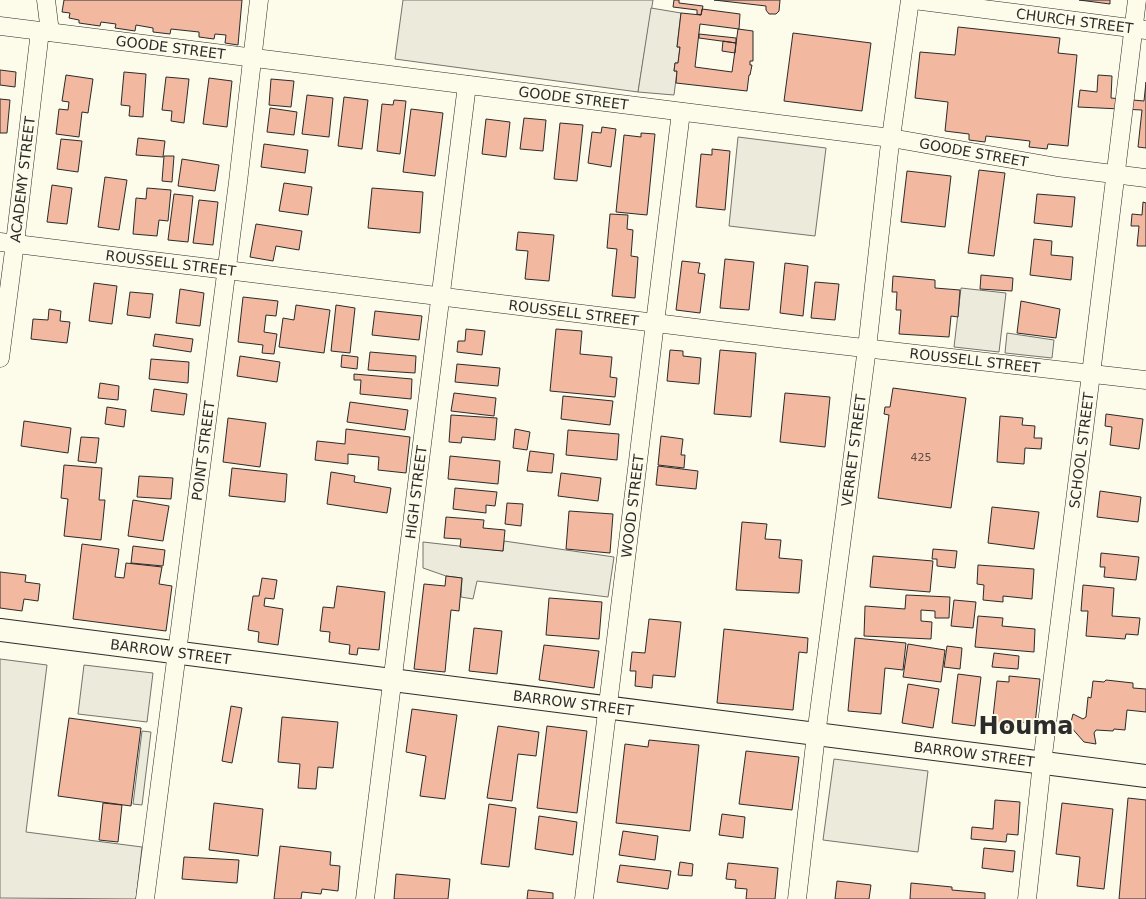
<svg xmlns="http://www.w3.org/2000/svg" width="1146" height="899" font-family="'DejaVu Sans',sans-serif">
  <rect width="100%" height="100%" fill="#fdfbea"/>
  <path fill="#ecebdb" stroke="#74746e" d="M403 0H653L638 92 395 59Z"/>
  <path fill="#eceadb" stroke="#74746e" d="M651 8 681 13 677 47H680L678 63H675L674 71H677L674 95 638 92Z
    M738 137 826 148 815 236 729 226Z
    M961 288 1006 293 999 352 954 347Z
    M1007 333 1054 340 1052 358 1005 353Z
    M504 541 614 557 608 597 477 581 473 599 461 597 462 578 446 576 423 568V542L503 551Z
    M0 659 47 665 26 832 142 847 136 899 0 898Z
    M84 665 153 673 147 722 78 714Z
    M142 731 151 732 142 805 133 804Z
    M834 759 928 771 918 852 823 840Z"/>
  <path fill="#f2b8a0" stroke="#2b2b2b" d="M64 0H242L238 45 225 43 226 35 215 34 214 39 199 37V32L171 29 170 34 153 32V28L136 25 135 31 115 28 116 24 101 22 100 26 79 23V20L69 18 70 13 62 12Z
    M674 0H679V3L703 6 701 15 697 14V10L673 7Z
    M714 0H780L779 11 776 14H769L766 10V6Z
    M1079 0H1110V4Z
    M702 9 740 14 739 29 700 24 695 67 732 72 738 29 753 31V61H750V65H752L750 75H749L747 91 676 83 677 71H674L675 63H678L680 47H677L681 13 701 15Z
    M958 27 1060 38 1058 53 1077 55 1068 146 1048 144 1047 149 1029 147 1030 141 986 136 985 142 969 140V134L945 131 948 102 915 98 920 52 955 55Z
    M793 33 871 43 862 111 784 101Z
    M699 34 736 38V43L699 38Z
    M723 41 736 43 735 53 722 51Z
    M0 70 16 72 15 87 0 85Z
    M124 72 146 74 143 117 129 116 130 106 121 105Z
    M66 75 93 79 88 113 82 112 79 137 56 134 59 109 68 110 69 102 62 101Z
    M1098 75 1112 76 1111 98 1144 101 1146 82V148L1138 147 1142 110 1078 107 1080 90 1097 92Z
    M166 77 189 79 184 123 171 121 172 111 162 110Z
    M209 78 232 81 227 127 203 124Z
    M271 79 294 81 291 107 269 105Z
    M307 95 333 98 329 137 302 134Z
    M344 97 368 100 362 149 338 146Z
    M0 99 10 100 7 133H0Z
    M394 100 406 101 400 154 377 151 382 104 393 105Z
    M270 108 297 112 294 135 267 132Z
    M411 109 443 113 435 176 403 172Z
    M524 118 546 120 543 151 520 149Z
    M486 119 510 122 506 157 482 154Z
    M560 123 583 125 577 181 554 179Z
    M602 127 616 129 611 167 588 163 592 132 601 133Z
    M641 133 655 134 647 215 616 212 624 135 641 137Z
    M138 138 165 141 163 157 136 155Z
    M61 139 82 141 78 172 57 169Z
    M264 144 308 150 305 173 261 167Z
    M712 149 730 151 725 210 696 207 701 154 712 155Z
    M164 156H174L172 182 162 181Z
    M182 159 219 165 215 191 178 186Z
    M979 170 1005 173 994 256 968 253Z
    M907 171 951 176 945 227 901 222Z
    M105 177 127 180 119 230 98 227Z
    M284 183 312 187 308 215 279 211Z
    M52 185 72 188 67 224 47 222Z
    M147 188 171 190 168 221 159 220 157 236 133 234 136 198 146 199Z
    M372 188 423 192 420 233 368 228Z
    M174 194 193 196 188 242 168 240Z
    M1037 194 1075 197 1072 227 1034 223Z
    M199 200 218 202 213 245 193 243Z
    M1143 202 1146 203V246H1137L1139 226H1131L1132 214 1142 215Z
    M610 214 628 215 627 229 633 230 631 256 638 257 635 298 612 296 617 249 607 248Z
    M256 224 302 231 299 250 276 246 273 261 250 257Z
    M518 232 554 235 549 281 525 279 528 251 516 250Z
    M1034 239 1052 241 1051 255 1073 257 1071 280 1030 275Z
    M725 259 754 262 749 310 720 308Z
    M682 261 700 263 698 273 705 274 700 313 676 310Z
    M785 263 808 266 803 316 780 313Z
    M981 275 1013 278 1012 291 980 289Z
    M893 276 935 280V288L960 290 958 317 951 316 949 337 899 334 901 310H896L897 292H892Z
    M815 282 839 284 835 320 811 318Z
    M94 283 117 286 112 324 89 321Z
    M180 289 204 293 200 326 176 323Z
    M130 292 153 294 150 318 127 315Z
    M243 297 278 301 276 316 266 315 264 332 277 334 274 354 262 353 263 345 238 342Z
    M1021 301 1060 309 1056 338 1017 333Z
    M296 305 330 310 324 353 279 347 283 318 294 320Z
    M336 305 355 308 350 353 331 351Z
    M49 309 61 311 60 321 70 322 67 343 31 339 33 319 48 320Z
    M375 311 422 316 419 340 372 335Z
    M466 329 485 331 482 355 457 352 458 341H465Z
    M556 329 582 331 580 354 612 357 610 377 617 378 615 397 550 391Z
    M155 334 193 339 191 352 153 346Z
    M670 350 683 351V356L701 358 699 384 667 381Z
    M720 350 756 353 751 417 714 414Z
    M370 352 416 356 415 373 368 370Z
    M342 355 358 357 357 369 341 367Z
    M240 356 280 362 277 382 237 376Z
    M151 359 189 362 188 383 149 379Z
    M457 364 500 368 498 386 455 382Z
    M354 374 412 379 411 399 360 394 361 380H354Z
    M100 383 119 386 118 400 98 398Z
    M893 388 966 398 951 508 878 498 889 415 884 414 885 407H890Z
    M154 389 187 394 184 415 151 411Z
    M454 393 496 398 494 416 451 411Z
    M785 393 830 397 825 447 780 442Z
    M563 396 613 401 610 425 561 419Z
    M350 402 408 410 405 430 347 422Z
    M107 407 126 410 124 427 105 424Z
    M1106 414 1143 419 1139 449 1110 445 1112 427 1105 426Z
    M451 415 497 418 495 440 462 437 461 443 449 442Z
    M1000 416 1023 418 1022 425 1035 426 1034 438H1042L1041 449 1025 448 1024 464 997 462Z
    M228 418 266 423 260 467 223 462Z
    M24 421 71 428 68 453 21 446Z
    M346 429 410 437 406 473 378 470 379 457 348 454V464L315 460 317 441 345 444Z
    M515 429 530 432 527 450 513 448Z
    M568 430 619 434 617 460 566 455Z
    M661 436 683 439 681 455H685L684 468 658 465Z
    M81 437 99 438 96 463 78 461Z
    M530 451 554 454 552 473 527 471Z
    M450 456 500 461 498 484 448 479Z
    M64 465 102 468 99 500H105L101 540 64 536 68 499 61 498Z
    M658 466 698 471 696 489 656 485Z
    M232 468 287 474 285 502 229 496Z
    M331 472 355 476 354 482 391 488 387 513 327 504Z
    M561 473 601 478 598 501 558 496Z
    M139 476 173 478 171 499 137 497Z
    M455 488 497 492 495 506 486 505V513L453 509Z
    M1100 491 1141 497 1138 522 1097 517Z
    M133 500 169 506 163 541 128 536Z
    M507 503 523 504 521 526 505 524Z
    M992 507 1039 512 1034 549 988 543Z
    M569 511 613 514 610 553 566 549Z
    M446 517 484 520 483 528 505 530 503 551 460 547 461 539 444 538Z
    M742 522 767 524 765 539 781 540 779 558 802 560 799 593 736 590Z
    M82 544 119 549 115 577 124 578 126 563 162 567 159 584 172 586 166 631 73 619Z
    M133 546 165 550 163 566 131 563Z
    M933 549 957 551 955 568 937 566V559H932Z
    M1101 553 1139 557 1136 580 1104 577 1105 567H1100Z
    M873 556 933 561 930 592 870 587Z
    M978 565 1034 569 1032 599 1003 596V602L983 600 984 585 977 584Z
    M0 572 26 575 25 582 40 584 38 601 24 599 22 611 0 608Z
    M446 576 462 578 459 611 451 610 445 672 414 669 424 584 445 586Z
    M262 578 277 580 274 599 265 598 264 606 283 609 278 645 258 642 259 632 248 630 253 596H259Z
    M1083 585 1114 588 1112 616 1140 618 1138 635 1126 634 1125 639 1086 636 1088 611H1081Z
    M337 586 385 592 379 650 358 648 357 655 349 654 350 645 329 642 330 632 320 631 323 607 334 608Z
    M906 595 950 597 949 618H935V611L921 610V621L932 622 931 639 864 636 865 606 905 609Z
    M549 598 602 602 599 639 546 635Z
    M954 600 976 602 973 628 951 626Z
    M978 616 1003 618 1002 626 1035 629 1034 652 975 647Z
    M649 619 681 622 675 677 653 675 652 688 635 686 636 671H630L632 652 645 653Z
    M474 628 502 631 497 674 469 671Z
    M724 629 808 638 807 653 799 652 793 710 717 703Z
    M855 638 906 643 903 670 885 668 881 714 848 711Z
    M908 644 945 650 941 682 903 677Z
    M544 645 599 651 594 688 539 680Z
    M947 646 962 648 960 669 944 667Z
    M994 653 1019 656 1018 669 992 667Z
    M958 674 981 677 975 726 952 723Z
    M1009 676 1040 679 1035 724 1019 722V728L992 726 997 681 1009 682Z
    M1106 680 1133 683V688L1146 689V712L1127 710 1125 730 1114 729 1113 731 1096 730 1094 733 1096 744 1084 742 1070 726 1073 714 1083 719 1086 717 1088 697 1091 698 1093 681 1104 682Z
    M908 684 939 689 933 728 902 723Z
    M231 706 242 708 232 763 222 761Z
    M412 709 457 715 445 799 420 796 426 756 406 752Z
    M282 717 338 722 333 768 318 767 316 789 298 788 300 764 278 762Z
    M69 718 141 728 131 806 58 796Z
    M498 726 539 732 536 756 518 754 512 801 487 798Z
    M547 726 587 731 577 813 537 808Z
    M649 740 699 745 690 831 616 823 625 744 648 747Z
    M746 751 799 757 792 810 739 804Z
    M1128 798 1146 800V899H1119Z
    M995 800 1020 802 1018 835 1007 834 1006 842 971 839 972 827 993 829Z
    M103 803 122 805 118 842 99 840Z
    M214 803 263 809 258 856 209 850Z
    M1062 803 1113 809 1104 889 1077 886 1080 857 1056 854Z
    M489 804 516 808 509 867 481 864Z
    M722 814 745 817 743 838 719 835Z
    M539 816 577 822 573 855 535 849Z
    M623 831 658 836 655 860 619 855Z
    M280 846 331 852 330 865 340 866 338 891 322 889 321 894 302 892 301 899H274Z
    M984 848 1015 851 1013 872 982 868Z
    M184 857 239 860 237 883 182 879Z
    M680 862 693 864 692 876 678 875Z
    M728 863 778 868 775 899H746L747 889 735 888 736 880 726 879Z
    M620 865 671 871 668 889 617 882Z
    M396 874 450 879 448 899H394Z
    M837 881 871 885 869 899H835Z
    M911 883 952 887V890L985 893V899H910Z
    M528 890 553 893V899H527Z"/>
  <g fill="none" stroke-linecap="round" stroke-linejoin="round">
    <defs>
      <g id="minor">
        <path d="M46 0 50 32"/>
        <path id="s1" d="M914 0 1146 30"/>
        <path id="s2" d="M0 26 891 138 1057 167 1146 178"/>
        <path id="s3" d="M0 242 785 339 1146 380"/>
        <path id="s4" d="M0 358 15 243 40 31"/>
        <path id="s5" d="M145 899 238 182 259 0"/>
        <path id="s6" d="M365 899 467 85"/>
        <path id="s7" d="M584 899 681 112"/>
        <path id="s8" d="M797 899 816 735 867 348 889 152 910 0"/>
        <path id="s9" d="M1027 899 1042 763 1091 374 1137 0"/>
      </g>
      <g id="major">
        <path id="s10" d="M0 630 1146 776"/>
      </g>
    </defs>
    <use href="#minor" stroke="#2b2b2b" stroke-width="19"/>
    <use href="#major" stroke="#2b2b2b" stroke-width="24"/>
    <use href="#minor" stroke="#fdfbea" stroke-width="18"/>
    <use href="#major" stroke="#fdfbea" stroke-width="22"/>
  </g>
  <g text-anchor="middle" stroke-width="4" stroke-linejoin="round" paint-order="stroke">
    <g font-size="11" fill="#5d4e48">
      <text x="921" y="461">425</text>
    </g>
    <g font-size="14" fill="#2b2b2b" stroke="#fdfbea">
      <text dy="5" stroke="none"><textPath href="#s1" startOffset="162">CHURCH STREET</textPath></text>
      <text dy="5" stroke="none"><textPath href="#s2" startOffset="172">GOODE STREET</textPath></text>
      <text dy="5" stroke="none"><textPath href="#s2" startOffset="578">GOODE STREET</textPath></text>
      <text dy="5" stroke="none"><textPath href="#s2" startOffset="982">GOODE STREET</textPath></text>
      <text dy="5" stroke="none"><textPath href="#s4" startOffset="180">ACADEMY STREET</textPath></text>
      <text dy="5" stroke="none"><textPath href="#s3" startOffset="172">ROUSSELL STREET</textPath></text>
      <text dy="5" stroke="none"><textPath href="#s3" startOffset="578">ROUSSELL STREET</textPath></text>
      <text dy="5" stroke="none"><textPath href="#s3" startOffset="982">ROUSSELL STREET</textPath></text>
      <text dy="5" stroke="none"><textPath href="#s5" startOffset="452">POINT STREET</textPath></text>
      <text dy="5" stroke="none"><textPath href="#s8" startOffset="452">VERRET STREET</textPath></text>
      <text dy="5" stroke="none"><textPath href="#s9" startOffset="452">SCHOOL STREET</textPath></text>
      <text dy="5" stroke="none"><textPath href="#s6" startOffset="410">HIGH STREET</textPath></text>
      <text dy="5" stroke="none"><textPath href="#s7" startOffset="396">WOOD STREET</textPath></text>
      <text dy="5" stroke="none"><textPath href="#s10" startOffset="172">BARROW STREET</textPath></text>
      <text dy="5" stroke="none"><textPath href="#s10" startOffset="578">BARROW STREET</textPath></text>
      <text dy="5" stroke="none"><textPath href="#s10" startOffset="982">BARROW STREET</textPath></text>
    </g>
    <g font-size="24" font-weight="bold" fill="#2b2b2b" stroke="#fdfbea">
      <text x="1026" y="734">Houma</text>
    </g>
  </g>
</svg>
